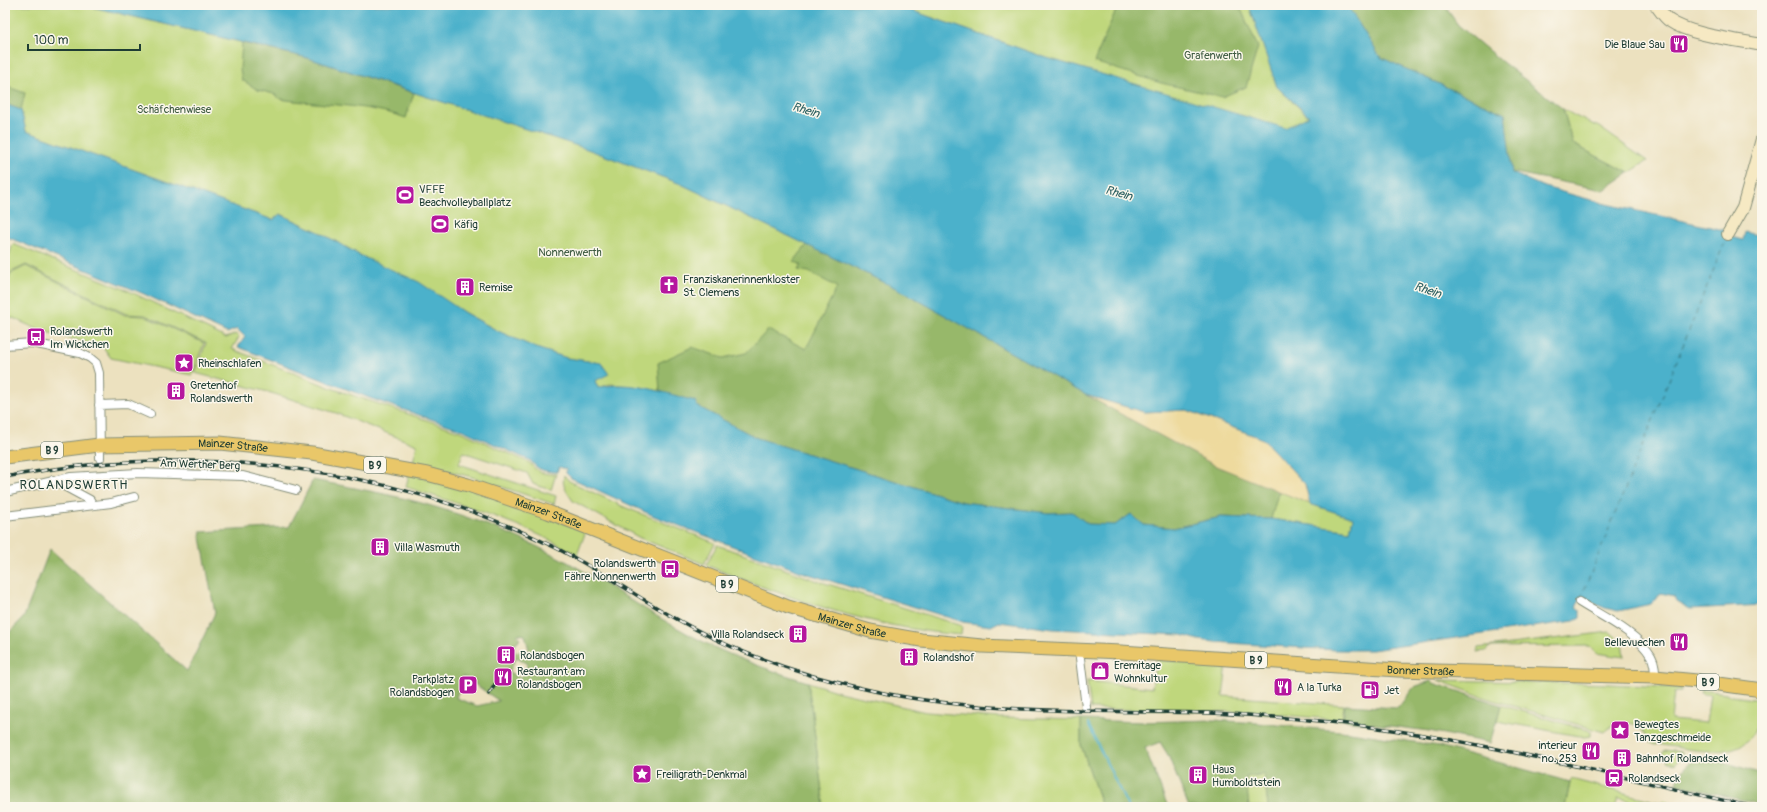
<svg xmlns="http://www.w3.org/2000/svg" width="1767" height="812" font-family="Pangolin,sans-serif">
  <rect width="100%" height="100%" fill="#fbf7ec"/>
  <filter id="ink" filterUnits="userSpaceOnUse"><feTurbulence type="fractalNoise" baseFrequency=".025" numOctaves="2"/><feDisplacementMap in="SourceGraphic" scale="8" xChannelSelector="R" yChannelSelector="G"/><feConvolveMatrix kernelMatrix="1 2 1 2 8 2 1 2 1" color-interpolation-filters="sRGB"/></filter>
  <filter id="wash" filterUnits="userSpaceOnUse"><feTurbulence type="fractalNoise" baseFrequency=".012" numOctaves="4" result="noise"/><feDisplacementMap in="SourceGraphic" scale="16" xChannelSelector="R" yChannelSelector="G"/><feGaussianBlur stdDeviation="0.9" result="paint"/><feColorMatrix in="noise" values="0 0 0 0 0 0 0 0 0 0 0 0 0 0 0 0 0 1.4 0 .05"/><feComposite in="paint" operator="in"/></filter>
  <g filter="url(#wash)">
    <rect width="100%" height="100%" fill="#ece1bf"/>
    <path fill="#bfd77b" stroke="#6f8a58" d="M5 5H84L308 58 587 149 681 184 902 291 1310 504 1353 518 1350 531 1271 519 1221 517 641 387 610 384 598 388 595 381 601 363 567 358 536 348 498 331 319 232 281 214 273 220 26 131 21 110 5 104Z
      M896 5H1249L1277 87 1309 117 1285 129 1047 58Z
      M1563 109 1575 116 1599 127 1647 161 1629 173 1573 144Z
      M13 244 129 291 226 338 236 334 239 337 232 349 334 389 462 432 530 463C536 472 545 475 556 474L551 490 533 484 527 473 463 452 459 464 556 496 554 504 472 477 413 462 417 445 336 413 268 392 195 373 206 343 145 315 126 314 26 265 5 275V267Z
      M26 266 125 315 144 316 204 343 192 375 111 358 103 347 39 330 13 318 5 320V292L10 274Z
      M409 474 468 488 586 531 577 555C524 523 465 506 406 487Z
      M564 475 569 481 624 507 715 543 704 564 640 538 573 501C567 492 561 485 564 475Z
      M717 545 815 580 962 626 961 635C871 628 789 598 706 565Z
      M1610 632 1622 642 1624 657 1596 653 1590 646 1489 647 1486 651 1477 652 1478 648Z
      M1156 660 1227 664 1223 696 1344 705 1342 720 1249 712 1091 709 1087 681 1152 688Z
      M1438 680 1608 684 1682 688 1681 692H1674L1671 720 1706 723 1710 695 1700 693 1701 690 1726 693 1731 696 1754 699H1762C1762 770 1698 750 1650 743 1647 738 1644 731 1639 727 1629 719 1613 723 1604 732L1486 698Z
      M808 682 839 692 926 712 999 718 1081 720V745L1102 807H824Z
      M1501 705 1591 731V736L1584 737 1497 721Z
      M1665 750 1682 752 1683 754 1675 764 1667 761 1668 756 1662 754Z
      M1264 774 1268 807H1249L1245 777Z
      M1571 779 1662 803 1664 800 1676 804 1678 807H1654L1618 798 1615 807H1565Z"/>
    <path fill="#97b86b" stroke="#5b7a50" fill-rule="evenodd" d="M1118 5H1239L1258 47 1246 87 1222 97 1161 83 1094 62Z
      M1347 5H1444L1458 25 1501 61 1563 109 1573 144 1629 173 1603 190 1511 172 1505 114 1380 57Z
      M242 43 308 58 414 93 406 118C363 103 324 106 280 99L274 94 258 90 242 80 240 69Z
      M5 86 25 93 21 110 5 104Z
      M807 245 902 291 1086 395 1216 466 1279 490 1271 519 1221 517 1174 528 1144 525 1131 514 1115 525 1088 524 1072 512 1048 513 963 502 757 438 697 406 695 401 660 392 658 363 692 347 723 358 746 353 768 330 806 349 837 287 809 272 798 270 801 265 794 261Z
      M313 480C343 486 373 491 402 498 452 510 506 530 552 554 600 578 643 610 690 635 727 655 767 670 808 682L824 807H5V637L24 617 50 549 187 671 215 613 200 532 289 527ZM519 634 525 635 531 657 520 651 515 652 514 646 520 638 517 635ZM517 657 528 664 520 678 509 672ZM463 676 499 701 477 706 456 698Z
      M1431 681 1433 683 1501 705 1490 743 1429 731 1343 720 1345 705 1398 708 1414 687Z
      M1081 720 1142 722 1214 720 1257 723 1350 732 1439 746 1570 782 1565 807H1268L1264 774 1246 777 1249 807H1189L1168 755 1160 742 1145 748 1168 807H1102L1081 745Z
      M1699 757H1708L1762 774V805L1677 784C1680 773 1688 761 1699 757Z"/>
    <path fill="#eeda9e" stroke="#868c69" d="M1086 395 1144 412 1187 410 1263 439 1305 484 1310 504 1216 466Z"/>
    <path fill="#4cb1cb" stroke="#367780" d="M84 5H896L1047 58 1285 128 1309 116 1277 87 1249 5H1347L1380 57 1505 114 1512 173 1544 187 1606 204 1724 230 1731 237 1743 240 1745 232 1762 236V605L1690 609 1676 601 1674 596 1661 593 1651 604 1618 611 1605 608 1581 598 1576 607 1580 610V618L1574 621 1372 650H1335L1215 642 1199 640 1182 635 1053 629 999 622 991 626 963 622 802 572 753 554 654 516 571 478 566 473V469L559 467 557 472C546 472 537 470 531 461L463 430 372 399 238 347 245 337 237 329 227 333 144 294 5 236V104L21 110 26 131 273 220 280 214 319 232 361 256 419 282 465 313 498 331 536 348 567 358 601 363 609 374 595 381 598 388C629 379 665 393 695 401L697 406 757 438 963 502 1048 513 1072 512 1088 524 1115 525 1131 514 1144 525 1174 528 1221 517 1271 519 1350 531 1353 518 1310 504 1305 484 1263 439 1187 410 1144 412 1086 395 902 291 681 184 587 149 308 58Z"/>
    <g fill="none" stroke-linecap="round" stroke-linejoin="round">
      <path stroke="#4cb1cb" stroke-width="2" d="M1088 724 1128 807"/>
      <path stroke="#2c6061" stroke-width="1" stroke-dasharray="5 4" stroke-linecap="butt" d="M1581 598 1726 239"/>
    </g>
  </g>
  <g filter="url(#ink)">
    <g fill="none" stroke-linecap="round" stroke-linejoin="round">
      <path stroke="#c3c0a3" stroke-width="8" stroke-dasharray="8 4" stroke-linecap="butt" d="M100 458 101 472"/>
      <defs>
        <path id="street" d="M5 345 32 343 80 353 90 358 96 363 99 373 100 458
          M99 405 128 404 150 414
          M53 480 90 500 93 505
          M5 492 71 477 138 473 243 476 296 490
          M5 516 111 503 134 497
          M1579 602C1601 616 1638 633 1651 656 1655 663 1655 670 1655 677
          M1079 650 1086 707"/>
        <path id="secondary" d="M1656 5C1660 10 1664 17 1670 21 1690 35 1737 40 1762 45
          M1728 234 1743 208 1762 139"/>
        <g id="primary">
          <path id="s1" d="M5 457 99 445 220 443 312 453 427 474 468 485 548 512 788 607 870 631 921 640 982 646 1121 652 1398 670 1655 677 1697 681 1762 690"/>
        </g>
      </defs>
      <use href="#street" stroke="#868f7a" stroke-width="10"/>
      <use href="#secondary" stroke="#868f7a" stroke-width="14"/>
      <use href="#primary" stroke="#868f7a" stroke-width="15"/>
      <use href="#street" stroke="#fff" stroke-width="8"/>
      <use href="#secondary" stroke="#f6e9c3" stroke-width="12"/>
      <use href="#primary" stroke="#e9c769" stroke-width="13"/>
      <defs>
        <path id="rail" d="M5 477C188 442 386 463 554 547 603 571 646 604 695 629 751 659 812 678 874 691 985 715 1097 710 1209 713 1242 714 1275 717 1309 720 1459 733 1606 775 1754 807
          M489 694 496 683"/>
      </defs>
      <use href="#rail" stroke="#1f3d34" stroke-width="3.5"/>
      <use href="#rail" stroke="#fbf7ec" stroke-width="2" stroke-dasharray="6" stroke-linecap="butt"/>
    </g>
  </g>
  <defs>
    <symbol id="restaurant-square" viewBox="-11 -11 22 22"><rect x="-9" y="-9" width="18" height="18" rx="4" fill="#b5179e" stroke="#fbf7ec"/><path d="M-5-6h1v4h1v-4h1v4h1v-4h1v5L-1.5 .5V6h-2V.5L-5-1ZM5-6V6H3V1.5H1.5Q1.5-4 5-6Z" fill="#fff"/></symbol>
    <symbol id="stadium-square" viewBox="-11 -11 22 22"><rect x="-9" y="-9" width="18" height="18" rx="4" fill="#b5179e" stroke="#fbf7ec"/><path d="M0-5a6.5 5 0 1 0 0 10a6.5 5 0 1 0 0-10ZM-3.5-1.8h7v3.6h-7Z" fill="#fff"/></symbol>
    <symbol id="church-square" viewBox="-11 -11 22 22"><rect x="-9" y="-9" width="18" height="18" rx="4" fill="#b5179e" stroke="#fbf7ec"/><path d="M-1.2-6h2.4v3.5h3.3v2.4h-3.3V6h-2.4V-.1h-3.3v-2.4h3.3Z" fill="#fff"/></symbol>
    <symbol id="building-square" viewBox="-11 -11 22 22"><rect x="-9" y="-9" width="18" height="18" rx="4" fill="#b5179e" stroke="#fbf7ec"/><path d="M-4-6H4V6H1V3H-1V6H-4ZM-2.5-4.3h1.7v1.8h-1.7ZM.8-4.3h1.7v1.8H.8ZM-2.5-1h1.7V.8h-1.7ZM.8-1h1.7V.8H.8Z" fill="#fff"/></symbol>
    <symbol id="bus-square" viewBox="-11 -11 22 22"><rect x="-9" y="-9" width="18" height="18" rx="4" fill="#b5179e" stroke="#fbf7ec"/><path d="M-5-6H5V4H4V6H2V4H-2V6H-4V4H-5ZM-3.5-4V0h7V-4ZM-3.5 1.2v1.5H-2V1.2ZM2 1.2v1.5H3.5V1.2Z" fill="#fff"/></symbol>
    <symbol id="sight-square" viewBox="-11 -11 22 22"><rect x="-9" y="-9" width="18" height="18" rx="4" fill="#b5179e" stroke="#fbf7ec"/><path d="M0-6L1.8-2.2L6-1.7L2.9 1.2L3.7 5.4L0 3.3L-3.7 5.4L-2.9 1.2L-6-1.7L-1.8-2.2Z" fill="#fff"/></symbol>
    <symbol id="shop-square" viewBox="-11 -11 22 22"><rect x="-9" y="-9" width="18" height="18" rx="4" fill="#b5179e" stroke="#fbf7ec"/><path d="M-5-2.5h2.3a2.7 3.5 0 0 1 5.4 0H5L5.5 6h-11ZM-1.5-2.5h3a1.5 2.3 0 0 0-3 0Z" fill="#fff"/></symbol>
    <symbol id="parking-square" viewBox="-11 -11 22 22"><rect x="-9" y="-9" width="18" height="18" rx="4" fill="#b5179e" stroke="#fbf7ec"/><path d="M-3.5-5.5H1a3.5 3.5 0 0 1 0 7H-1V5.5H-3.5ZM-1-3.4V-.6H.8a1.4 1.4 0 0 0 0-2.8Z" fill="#fff"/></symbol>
    <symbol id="fuel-square" viewBox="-11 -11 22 22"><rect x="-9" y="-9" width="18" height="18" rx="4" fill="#b5179e" stroke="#fbf7ec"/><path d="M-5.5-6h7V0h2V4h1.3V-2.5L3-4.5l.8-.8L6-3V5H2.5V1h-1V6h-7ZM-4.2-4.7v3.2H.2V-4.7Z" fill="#fff"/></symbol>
    <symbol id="station-square" viewBox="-11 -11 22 22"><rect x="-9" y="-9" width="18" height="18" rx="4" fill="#b5179e" stroke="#fbf7ec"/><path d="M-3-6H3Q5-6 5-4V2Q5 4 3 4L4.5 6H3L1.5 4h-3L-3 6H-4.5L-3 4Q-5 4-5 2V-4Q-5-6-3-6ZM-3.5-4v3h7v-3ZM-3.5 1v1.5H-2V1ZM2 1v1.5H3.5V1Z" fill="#fff"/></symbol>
  </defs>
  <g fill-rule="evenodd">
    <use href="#restaurant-square" x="1668" y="33" width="22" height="22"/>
    <use href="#stadium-square" x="394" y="184" width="22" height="22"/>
    <use href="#stadium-square" x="429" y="213" width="22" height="22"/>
    <use href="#church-square" x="658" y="274" width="22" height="22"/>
    <use href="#building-square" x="454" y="276" width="22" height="22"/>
    <use href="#bus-square" x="25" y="326" width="22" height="22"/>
    <use href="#sight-square" x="173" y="352" width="22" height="22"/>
    <use href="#building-square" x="165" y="380" width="22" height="22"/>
    <use href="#building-square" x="369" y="536" width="22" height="22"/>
    <use href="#bus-square" x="659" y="558" width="22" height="22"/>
    <use href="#building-square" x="787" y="623" width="22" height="22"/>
    <use href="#restaurant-square" x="1668" y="631" width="22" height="22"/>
    <use href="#building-square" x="495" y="644" width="22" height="22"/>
    <use href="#building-square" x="898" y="646" width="22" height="22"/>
    <use href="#shop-square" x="1089" y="660" width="22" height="22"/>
    <use href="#restaurant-square" x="492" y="666" width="22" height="22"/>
    <use href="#parking-square" x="457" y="674" width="22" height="22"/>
    <use href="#restaurant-square" x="1272" y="676" width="22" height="22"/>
    <use href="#fuel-square" x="1359" y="679" width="22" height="22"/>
    <use href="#sight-square" x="1609" y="719" width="22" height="22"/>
    <use href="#restaurant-square" x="1580" y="740" width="22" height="22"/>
    <use href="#building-square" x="1611" y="747" width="22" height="22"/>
    <use href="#sight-square" x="631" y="763" width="22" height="22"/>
    <use href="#building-square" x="1187" y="764" width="22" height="22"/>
    <use href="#station-square" x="1603" y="767" width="22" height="22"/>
  </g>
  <g text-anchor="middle" stroke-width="3" stroke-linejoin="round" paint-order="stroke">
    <g fill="#fbf7ec" stroke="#61756b" stroke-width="1">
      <rect x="41" y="442" width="22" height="16" rx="3"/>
      <rect x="364" y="457" width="22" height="16" rx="3"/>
      <rect x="716" y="576" width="22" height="16" rx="3"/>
      <rect x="1245" y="652" width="22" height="16" rx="3"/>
      <rect x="1697" y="674" width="22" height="16" rx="3"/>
    </g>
    <g font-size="10" font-weight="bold" fill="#1f3d34">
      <text x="52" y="454">B 9</text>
      <text x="375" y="469">B 9</text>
      <text x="727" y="588">B 9</text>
      <text x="1256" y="664">B 9</text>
      <text x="1708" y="686">B 9</text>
    </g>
    <g font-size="11" fill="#1f3d34" stroke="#fbf7ec" text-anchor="start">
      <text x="1665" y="48" text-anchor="end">Die Blaue Sau</text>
      <text x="419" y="193">VFFE<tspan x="419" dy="13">Beachvolleyballplatz</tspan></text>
      <text x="454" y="228">Käfig</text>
      <text x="683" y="283">Franziskanerinnenkloster<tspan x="683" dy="13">St. Clemens</tspan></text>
      <text x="479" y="291">Remise</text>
      <text x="50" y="335">Rolandswerth<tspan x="50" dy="13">Im Wickchen</tspan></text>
      <text x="198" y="367">Rheinschlafen</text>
      <text x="190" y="389">Gretenhof<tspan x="190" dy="13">Rolandswerth</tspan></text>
      <text x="394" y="551">Villa Wasmuth</text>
      <text x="656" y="567" text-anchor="end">Rolandswerth<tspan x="656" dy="13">Fähre Nonnenwerth</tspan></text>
      <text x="784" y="638" text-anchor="end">Villa Rolandseck</text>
      <text x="1665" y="646" text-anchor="end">Bellevuechen</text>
      <text x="520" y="659">Rolandsbogen</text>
      <text x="923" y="661">Rolandshof</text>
      <text x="1114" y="669">Eremitage<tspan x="1114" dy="13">Wohnkultur</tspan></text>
      <text x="517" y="675">Restaurant am<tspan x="517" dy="13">Rolandsbogen</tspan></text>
      <text x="454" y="683" text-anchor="end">Parkplatz<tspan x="454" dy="13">Rolandsbogen</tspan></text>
      <text x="1297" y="691">A la Turka</text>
      <text x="1384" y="694">Jet</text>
      <text x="1634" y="728">Bewegtes<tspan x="1634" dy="13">Tanzgeschmeide</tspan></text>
      <text x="1577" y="749" text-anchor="end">interieur<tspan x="1577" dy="13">no. 253</tspan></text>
      <text x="1636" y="762">Bahnhof Rolandseck</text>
      <text x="1212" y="773">Haus<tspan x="1212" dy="13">Humboldtstein</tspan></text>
      <text x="656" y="778">Freiligrath-Denkmal</text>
      <text x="1628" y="782">Rolandseck</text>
    </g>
    <g font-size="11" fill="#3f5c42" stroke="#fbf7ec">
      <text x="1213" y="59">Grafenwerth</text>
      <text x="174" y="113">Schäfchenwiese</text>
      <text x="570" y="256">Nonnenwerth</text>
    </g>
    <g font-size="11" fill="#1f3d34" stroke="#fbf7ec">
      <text dy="4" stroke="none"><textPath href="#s1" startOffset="229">Mainzer Straße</textPath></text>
      <text transform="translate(200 464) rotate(2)" y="4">Am Werther Berg</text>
      <text dy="4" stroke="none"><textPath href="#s1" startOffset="553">Mainzer Straße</textPath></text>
      <text dy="4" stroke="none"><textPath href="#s1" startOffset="877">Mainzer Straße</textPath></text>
      <text dy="4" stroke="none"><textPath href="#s1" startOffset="1448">Bonner Straße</textPath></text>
    </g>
    <g font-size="12" font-style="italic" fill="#2c6061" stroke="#fbf7ec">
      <text transform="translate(806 110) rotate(17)" y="4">Rhein</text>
      <text transform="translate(1119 193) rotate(15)" y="4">Rhein</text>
      <text transform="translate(1428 290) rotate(18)" y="4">Rhein</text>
    </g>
    <g font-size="13" letter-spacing="1" fill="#1f3d34" stroke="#fbf7ec">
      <text x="74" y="489">ROLANDSWERTH</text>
    </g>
  </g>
  <rect width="1767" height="812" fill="none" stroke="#fbf7ec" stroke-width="20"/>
  <path d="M28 44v6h112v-6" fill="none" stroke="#1f3d34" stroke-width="2"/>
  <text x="34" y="44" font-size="12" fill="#1f3d34" stroke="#fbf7ec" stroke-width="3" paint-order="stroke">100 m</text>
</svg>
